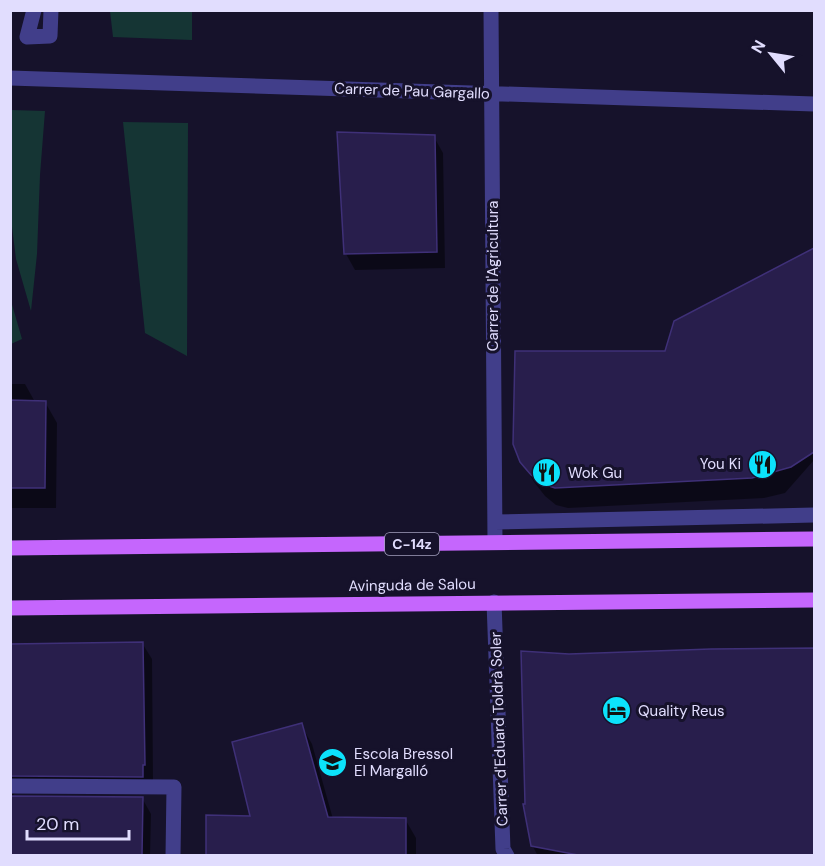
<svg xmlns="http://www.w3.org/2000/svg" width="825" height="866" font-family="'DM Sans',sans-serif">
  <rect width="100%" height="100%" fill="#16122b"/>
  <path fill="#153534" d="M110 11H189L192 12V40L113 37Z
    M11 110 45 111 40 175 37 254 31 311 16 259 11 219Z
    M123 122 188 123 187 356 145 333Z
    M11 301 22 339 11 344H10Z"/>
  <path fill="#0007" d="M434 137 443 153 445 268 355 270 346 254Z
    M814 250V460L785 493 764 498 568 508 556 505 545 496 534 482 521 461 666 353 675 322Z
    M10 384H25L35 402H45L57 423 56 508H10Z
    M142 643 152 659 153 781 20 792 14 794 12 797 142 798 151 814 150 856H10V645Z
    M814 649V856H538L532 845 527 806 569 655 711 650Z
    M301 725 312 744 333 819H405L416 838V856H208V817H252Z"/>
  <path fill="#281e4c" stroke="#3f3078" stroke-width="1.5" d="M337 132 435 135 437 252 344 254Z
    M814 248V452L791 467 752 478 555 488 543 484 531 475 520 462 513 444 515 351H665L674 321Z
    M10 400 46 401 45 488H10Z
    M143 642 145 765H143V777L10 776V644Z
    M814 648V855H578L531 846 523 804H525L521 651 569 654 711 649Z
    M302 723 328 817 406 818V855H206V815L250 816 232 742Z
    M10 796 143 797 142 855H10Z"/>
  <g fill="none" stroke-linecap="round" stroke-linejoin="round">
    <path stroke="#413e8a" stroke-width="15" d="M34 10 27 37 50 36 51 10
      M491 10 495 542
      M10 78 814 104
      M495 522 814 515
      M494 602 503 849 507 856
      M10 786 174 787 173 856"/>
    <path stroke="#c566fd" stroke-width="15" d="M10 548 814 539
      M10 608 814 600"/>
  </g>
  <defs>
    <symbol id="restaurant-disc" viewBox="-11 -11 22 22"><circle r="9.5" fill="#0ce2fb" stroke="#16122b"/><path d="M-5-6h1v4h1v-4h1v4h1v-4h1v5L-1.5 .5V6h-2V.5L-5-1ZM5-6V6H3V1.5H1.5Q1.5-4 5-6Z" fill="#111"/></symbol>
    <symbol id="hotel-disc" viewBox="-11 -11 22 22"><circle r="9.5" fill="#0ce2fb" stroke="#16122b"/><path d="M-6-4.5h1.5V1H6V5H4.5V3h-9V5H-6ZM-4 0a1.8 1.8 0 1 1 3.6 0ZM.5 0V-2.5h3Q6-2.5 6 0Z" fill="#111"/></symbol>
    <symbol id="school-disc" viewBox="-11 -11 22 22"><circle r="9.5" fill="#0ce2fb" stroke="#16122b"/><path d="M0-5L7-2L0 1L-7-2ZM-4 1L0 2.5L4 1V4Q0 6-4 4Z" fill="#111"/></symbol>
  </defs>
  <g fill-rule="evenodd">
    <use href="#restaurant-disc" x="746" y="448" width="33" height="33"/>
    <use href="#restaurant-disc" x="530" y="456" width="33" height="33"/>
    <use href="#hotel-disc" x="600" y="694" width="33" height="33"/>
    <use href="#school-disc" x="316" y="746" width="33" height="33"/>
  </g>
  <g text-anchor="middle" stroke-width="6" stroke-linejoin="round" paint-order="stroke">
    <rect fill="#16122b" stroke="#a4a0bf" stroke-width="1.5" x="385" y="533" width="54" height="22" rx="4.5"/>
    <g font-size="14" font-weight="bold" fill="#e1ddfe">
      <text x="412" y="549">C-14z</text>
    </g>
    <g font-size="15" fill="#e1ddfe" stroke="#16122b">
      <text transform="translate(412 91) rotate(2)" y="5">Carrer de Pau Gargallo</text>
      <text transform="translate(493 276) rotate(-90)" y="5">Carrer de l'Agricultura</text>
      <text transform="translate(412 585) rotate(-1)" y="5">Avinguda de Salou</text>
      <text transform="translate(499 729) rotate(-92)" y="5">Carrer d'Eduard Toldrà Soler</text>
    </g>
    <g font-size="15" fill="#e1ddfe" stroke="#16122b" text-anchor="start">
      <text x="741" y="469" text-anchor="end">You Ki</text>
      <text x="568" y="478">Wok Gu</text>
      <text x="638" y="716">Quality Reus</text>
      <text x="354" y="759">Escola Bressol<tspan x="354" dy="17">El Margalló</tspan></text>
    </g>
  </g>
  <rect width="825" height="866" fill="none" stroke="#e1ddfe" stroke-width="24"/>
  <g transform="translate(771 54) rotate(300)" stroke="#16122b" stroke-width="4.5" paint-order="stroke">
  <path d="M0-4.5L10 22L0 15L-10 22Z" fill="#e1ddfe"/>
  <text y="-9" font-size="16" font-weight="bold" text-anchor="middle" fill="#e1ddfe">N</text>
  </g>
  <path d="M27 830v9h102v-9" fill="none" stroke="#e1ddfe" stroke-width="3"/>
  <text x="36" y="830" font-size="18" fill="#e1ddfe" stroke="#16122b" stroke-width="4.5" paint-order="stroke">20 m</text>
</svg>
